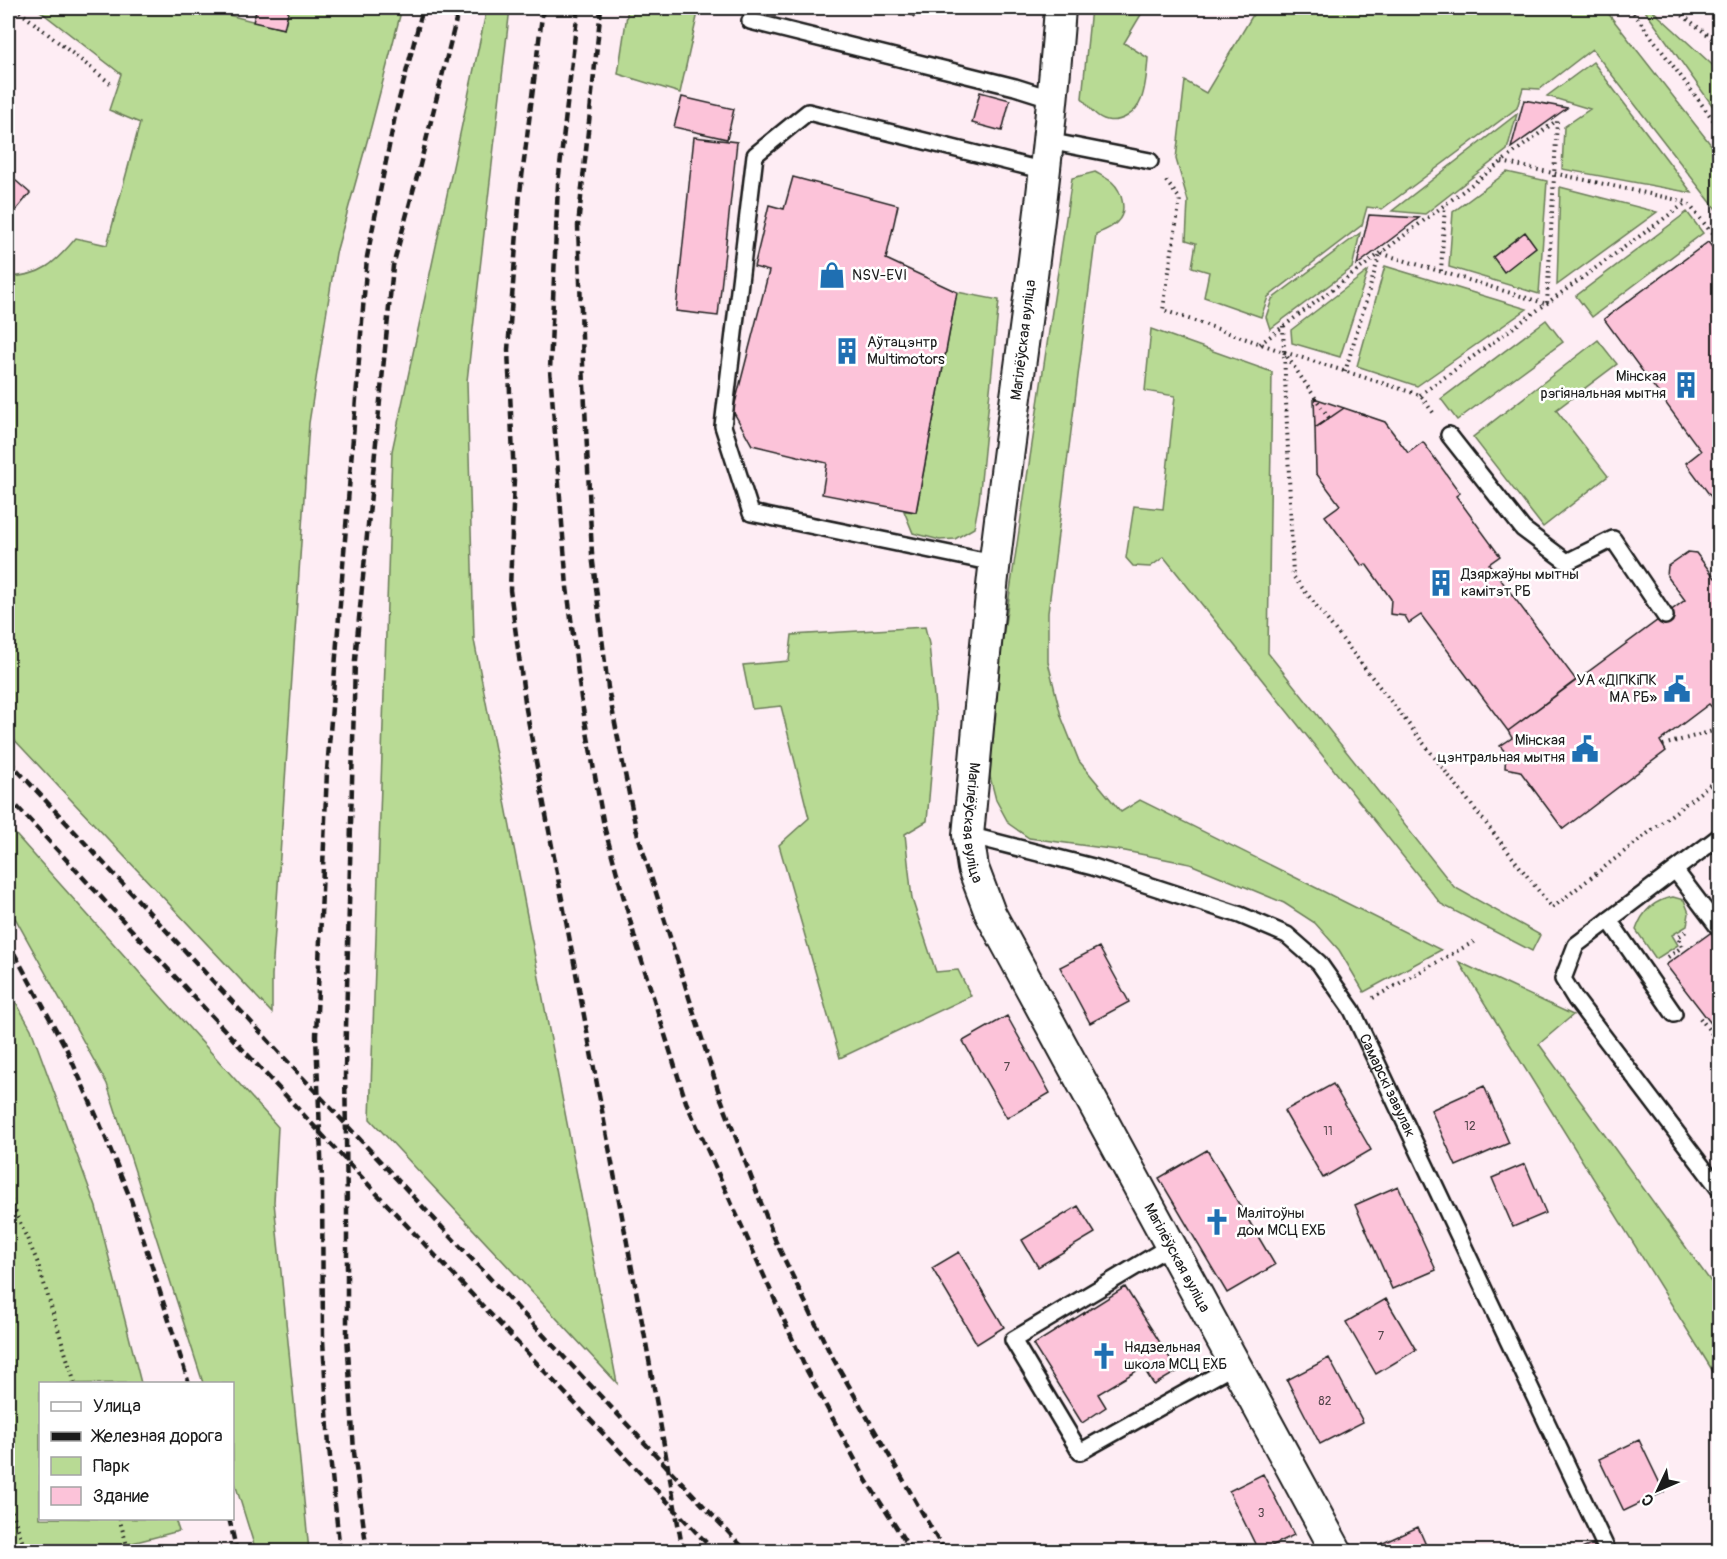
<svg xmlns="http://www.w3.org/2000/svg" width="1727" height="1559" font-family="Pangolin,sans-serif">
  <rect width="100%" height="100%" fill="#feedf4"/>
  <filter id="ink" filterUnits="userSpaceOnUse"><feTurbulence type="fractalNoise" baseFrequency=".0167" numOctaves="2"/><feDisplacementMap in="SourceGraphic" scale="12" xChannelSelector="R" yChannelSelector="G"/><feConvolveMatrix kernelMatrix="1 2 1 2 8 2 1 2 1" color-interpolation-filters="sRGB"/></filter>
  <g filter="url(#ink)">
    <path fill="#b8da94" stroke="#6a7b58" stroke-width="1.5" d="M36 8H201L284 29 289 8H402L371 127 336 253 309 423 272 975V1013L8 733V277C42 276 55 263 76 238L107 245 140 123 109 110 121 74Z
      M487 8H510L467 381 474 640 617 1383 370 1119 392 451Z
      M628 8H699L680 93 618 74Z
      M1091 8H1145L1124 43 1148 58C1147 72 1146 87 1141 100 1136 113 1121 123 1107 120 1096 118 1088 106 1082 98Z
      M1257 8H1604L1719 155V213L1592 49 1540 89 1523 88 1517 108 1382 209 1367 207 1362 225 1268 297 1261 317 1204 297 1209 272 1192 267 1196 243 1186 240 1188 201 1176 159 1185 81 1206 93Z
      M1643 8H1650L1719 71V115Z
      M1593 62 1692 193 1562 169 1564 127 1590 109 1547 96Z
      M1517 114 1507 150 1425 214 1392 211Z
      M1095 172C1100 175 1107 178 1112 182 1122 191 1128 212 1117 222 1112 228 1103 231 1096 234L1048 613V662L1061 716 1079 761 1121 812 1140 800 1441 950 1364 992 1339 950 1315 923 1284 903 1190 864 1125 851 1029 838 1009 824 996 800 989 773 990 724 1072 178Z
      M1507 172 1547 181 1539 294 1449 267 1453 212Z
      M1560 187 1657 212 1557 285Z
      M1687 212 1703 233 1592 317 1576 296Z
      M1360 233 1352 268 1270 329 1266 317 1272 299Z
      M1385 266 1527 309 1417 386 1357 366Z
      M1368 271 1340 357 1292 343 1291 330Z
      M957 292 999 300 979 501 974 528 955 539 940 540 913 533 904 511 916 512Z
      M1546 320 1563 342 1457 420 1441 399Z
      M1151 329 1272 372 1268 653 1454 887 1540 935 1532 951 1441 904 1164 557 1150 567 1133 566 1126 558 1134 506 1163 509 1175 396 1145 391Z
      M1598 340 1617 364 1556 410 1608 476 1543 527 1473 437Z
      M925 627 929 644 936 717 927 821 905 834 912 899 936 972 958 970 971 996 840 1058 779 845 809 818 781 706 752 709 743 665 789 661 792 635Z
      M8 826 278 1127 274 1202 309 1551H256L233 1477 232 1384 203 1383 107 1084 8 905Z
      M1673 897 1684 900 1689 913 1687 926 1672 935 1678 945 1656 959 1636 930C1642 912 1654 900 1673 897Z
      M1459 962 1573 1015 1539 1044 1719 1293V1381Z
      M8 988 31 1029 96 1207 141 1383 40 1384V1518L175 1519 179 1531 113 1548 107 1551H8Z"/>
    <path fill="#fcc3d9" stroke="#1c1c1c" stroke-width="1.5" d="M257 8H289L284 29 253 22Z
      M903 8H921L914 17Z
      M980 92 1010 100 1002 131 972 123Z
      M682 97 734 109 727 139 674 127Z
      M1524 100 1567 108 1511 148Z
      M694 137 737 142 718 316 676 311Z
      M8 174 30 193 8 220Z
      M793 177 898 205 886 259 957 292 916 512 822 494 827 463 752 445 733 411 769 271 754 267 769 205 784 209Z
      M1369 215 1419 218 1357 265Z
      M1525 232 1536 247 1504 272 1493 257Z
      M1708 242 1720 257V509L1686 463 1701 451 1604 319Z
      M1314 398 1344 408 1315 428Z
      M1344 408 1385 422 1408 453 1423 442 1460 493 1456 496 1500 556 1489 564 1576 680 1508 731 1421 615 1409 623 1405 616 1390 614 1391 599 1366 564 1362 566 1325 516 1340 505 1316 473 1315 428Z
      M1688 552 1696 553 1715 578 1720 575V712L1717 713 1709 704 1660 741 1666 751 1563 829 1520 771 1505 768 1506 753 1500 746 1512 738 1508 731 1685 600 1667 576 1668 566Z
      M1720 926V1035L1666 965Z
      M1099 947 1129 1002 1090 1023 1060 967Z
      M1007 1016 1050 1093 1007 1118 963 1041Z
      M1333 1084 1371 1150 1323 1178 1284 1111Z
      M1484 1086 1509 1143 1456 1166 1431 1110Z
      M1207 1150 1275 1265 1227 1293 1159 1178Z
      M1525 1164 1546 1213 1513 1227 1492 1178Z
      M1398 1186 1436 1270 1392 1289 1355 1205Z
      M1078 1206 1095 1233 1038 1267 1022 1240Z
      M959 1252 1004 1327 977 1344 932 1268Z
      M1125 1287 1178 1371 1154 1385 1143 1367 1098 1394 1106 1407 1082 1423 1033 1345Z
      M1386 1299 1416 1350 1376 1374 1346 1322Z
      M1329 1358 1363 1422 1320 1444 1287 1380Z
      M1639 1440 1664 1492 1624 1511 1599 1459Z
      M1263 1474 1294 1535 1259 1552 1229 1491Z
      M1418 1527 1429 1552H1371L1370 1549Z
      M1593 1544 1596 1552H1575Z"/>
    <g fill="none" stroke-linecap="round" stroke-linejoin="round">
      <defs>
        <g id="service">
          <path d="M750 21 1015 87 1053 99"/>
          <path d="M1048 141 1150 161"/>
          <path d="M1449 435 1523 529 1567 562 1613 539 1665 616"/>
          <path d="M994 563 751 513 723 426 755 155 808 112 1045 171"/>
          <path id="s1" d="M968 835 1093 867 1240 915 1287 935 1319 963 1352 1010 1608 1552"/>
          <path d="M1720 836 1576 945 1563 979 1576 1000 1720 1190"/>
          <path d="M1675 870 1718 927"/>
          <path d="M1609 920 1674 1014"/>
          <path d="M1170 1246 1013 1340 1080 1452 1235 1365"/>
        </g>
        <g id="minor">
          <path id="s2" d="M1060 8C1047 193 1017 376 995 560 984 652 977 744 968 835L973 868 990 913 1337 1552"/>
        </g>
      </defs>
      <use href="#service" stroke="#1c1c1c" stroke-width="20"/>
      <use href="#minor" stroke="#1c1c1c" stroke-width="34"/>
      <path stroke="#1c1c1c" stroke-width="4" stroke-dasharray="1.5 4.5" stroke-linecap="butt" d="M15 8 110 83
        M1630 8 1720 129
        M1673 8 1720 44
        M1502 162 1687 202 1720 243
        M1166 181 1180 199 1163 310 1284 352 1420 395 1435 415
        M1441 271 1445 205
        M1283 326 1293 576 1552 908 1720 777
        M1260 344 1556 121
        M1284 352 1329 418
        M1345 372 1380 253 1547 304 1557 121
        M1420 395 1687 202
        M1663 745 1720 729
        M1668 957 1682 947 1678 937 1688 930
        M1373 998 1477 940
        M1700 1018 1720 1044
        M8 1195 37 1261 75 1384
        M8 1500 26 1552
        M119 1518 129 1552"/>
      <use href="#service" stroke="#fff" stroke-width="15"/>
      <use href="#minor" stroke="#fff" stroke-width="30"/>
      <path stroke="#1c1c1c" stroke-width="4.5" stroke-dasharray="9 4.5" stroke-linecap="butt" d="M543 8 520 193 508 350 514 478 510 590 526 709 646 1343 683 1552
        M578 8 558 184 550 370 567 587 581 698 604 826 636 942 686 1102 805 1367 866 1480 912 1552
        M601 8 578 226 583 364 592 554 608 688 636 829 720 1096 776 1242 830 1353 945 1552
        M8 760 392 1174 747 1552
        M8 797 380 1197 715 1552
        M8 942 67 1050 100 1124 131 1200 189 1384
        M229 1518 237 1552
        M340 1552 329 1447 323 1340 322 1180 316 1036 327 771 367 257 396 111 423 8
        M367 1552 354 1452 347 1334V1206L345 1069 355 660 393 266 420 165 459 8"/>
    </g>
  </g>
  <defs>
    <symbol id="shop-bare" viewBox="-9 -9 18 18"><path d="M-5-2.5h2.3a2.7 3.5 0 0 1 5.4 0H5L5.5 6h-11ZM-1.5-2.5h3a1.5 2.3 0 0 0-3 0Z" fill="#1f6fb2" stroke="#fff" stroke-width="2.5" paint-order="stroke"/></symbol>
    <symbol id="building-bare" viewBox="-9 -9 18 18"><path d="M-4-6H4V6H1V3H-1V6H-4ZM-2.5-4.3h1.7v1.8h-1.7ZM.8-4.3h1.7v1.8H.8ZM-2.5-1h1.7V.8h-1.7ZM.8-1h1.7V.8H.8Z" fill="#1f6fb2" stroke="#fff" stroke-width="2.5" paint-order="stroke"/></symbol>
    <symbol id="civic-bare" viewBox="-9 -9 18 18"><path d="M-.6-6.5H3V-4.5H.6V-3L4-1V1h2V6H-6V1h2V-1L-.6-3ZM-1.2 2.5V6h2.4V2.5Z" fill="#1f6fb2" stroke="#fff" stroke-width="2.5" paint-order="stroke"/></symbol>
    <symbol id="church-bare" viewBox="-9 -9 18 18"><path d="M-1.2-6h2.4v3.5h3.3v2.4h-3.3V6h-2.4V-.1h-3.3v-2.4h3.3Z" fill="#1f6fb2" stroke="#fff" stroke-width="2.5" paint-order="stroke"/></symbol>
  </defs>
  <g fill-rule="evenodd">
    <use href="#shop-bare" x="813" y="256" width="38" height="38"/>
    <use href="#building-bare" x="828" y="332" width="38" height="38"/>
    <use href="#building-bare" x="1667" y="366" width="38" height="38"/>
    <use href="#building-bare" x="1422" y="564" width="38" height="38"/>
    <use href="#civic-bare" x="1658" y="670" width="38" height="38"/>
    <use href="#civic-bare" x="1566" y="730" width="38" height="38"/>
    <use href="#church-bare" x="1198" y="1203" width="38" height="38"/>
    <use href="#church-bare" x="1085" y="1337" width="38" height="38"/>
  </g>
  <g text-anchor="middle" stroke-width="5" stroke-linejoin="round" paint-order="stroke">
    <g font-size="12" fill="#54464b">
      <text x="1007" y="1071">7</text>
      <text x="1470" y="1130">12</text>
      <text x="1328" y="1135">11</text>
      <text x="1381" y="1340">7</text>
      <text x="1325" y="1405">82</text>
      <text x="1261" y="1517">3</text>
    </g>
    <g font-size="15" fill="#1c1c1c" stroke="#fff" text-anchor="start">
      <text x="852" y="280">NSV-EVI</text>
      <text x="867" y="347">Аўтацэнтр<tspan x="867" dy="17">Multimotors</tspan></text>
      <text x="1666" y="381" text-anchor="end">Мінская<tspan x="1666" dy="17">рэгіянальная мытня</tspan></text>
      <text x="1461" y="579">Дзяржаўны мытны<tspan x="1461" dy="17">камітэт РБ</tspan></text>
      <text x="1657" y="685" text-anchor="end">УА «ДІПКіПК<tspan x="1657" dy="17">МА РБ»</tspan></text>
      <text x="1565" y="745" text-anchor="end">Мінская<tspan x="1565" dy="17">цэнтральная мытня</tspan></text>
      <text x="1237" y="1218">Малітоўны<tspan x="1237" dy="17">дом МСЦ ЕХБ</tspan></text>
      <text x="1124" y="1352">Нядзельная<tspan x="1124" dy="17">школа МСЦ ЕХБ</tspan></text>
    </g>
    <g font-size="15" fill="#1c1c1c" stroke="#fff">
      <text transform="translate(1023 340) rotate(-83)" y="5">Магілёўская вуліца</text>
      <text dy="5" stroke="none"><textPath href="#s2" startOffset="820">Магілёўская вуліца</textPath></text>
      <text dy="5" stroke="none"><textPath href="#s1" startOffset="518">Самарскі завулак</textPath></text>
      <text dy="5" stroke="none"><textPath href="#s2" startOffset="1306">Магілёўская вуліца</textPath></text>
    </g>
  </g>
  <rect width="1727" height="1559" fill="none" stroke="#fff" stroke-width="30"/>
  <rect x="15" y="15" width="1697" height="1529" fill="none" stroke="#1c1c1c" stroke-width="2" filter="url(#ink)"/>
  <rect x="39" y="1382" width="195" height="138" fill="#ffffff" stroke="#a4a4a4" stroke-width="1.5"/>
  <rect x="51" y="1402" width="30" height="9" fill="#ffffff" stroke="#a4a4a4" stroke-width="1.5"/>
  <text x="93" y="1412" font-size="18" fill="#1c1c1c">Улица</text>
  <rect x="51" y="1432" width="30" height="9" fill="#1c1c1c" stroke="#a4a4a4" stroke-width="1.5"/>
  <text x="93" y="1442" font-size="18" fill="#1c1c1c">Железная дорога</text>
  <rect x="51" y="1457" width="30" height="18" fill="#b8da94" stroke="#a4a4a4" stroke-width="1.5"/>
  <text x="93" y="1472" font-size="18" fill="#1c1c1c">Парк</text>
  <rect x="51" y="1487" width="30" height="18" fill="#fcc3d9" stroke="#a4a4a4" stroke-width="1.5"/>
  <text x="93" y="1502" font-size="18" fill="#1c1c1c">Здание</text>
  <g transform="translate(1658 1490) rotate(226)" stroke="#ffffff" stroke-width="4.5" paint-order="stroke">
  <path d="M0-4.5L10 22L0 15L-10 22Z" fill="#1c1c1c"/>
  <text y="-9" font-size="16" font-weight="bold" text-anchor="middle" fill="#1c1c1c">С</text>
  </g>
</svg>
